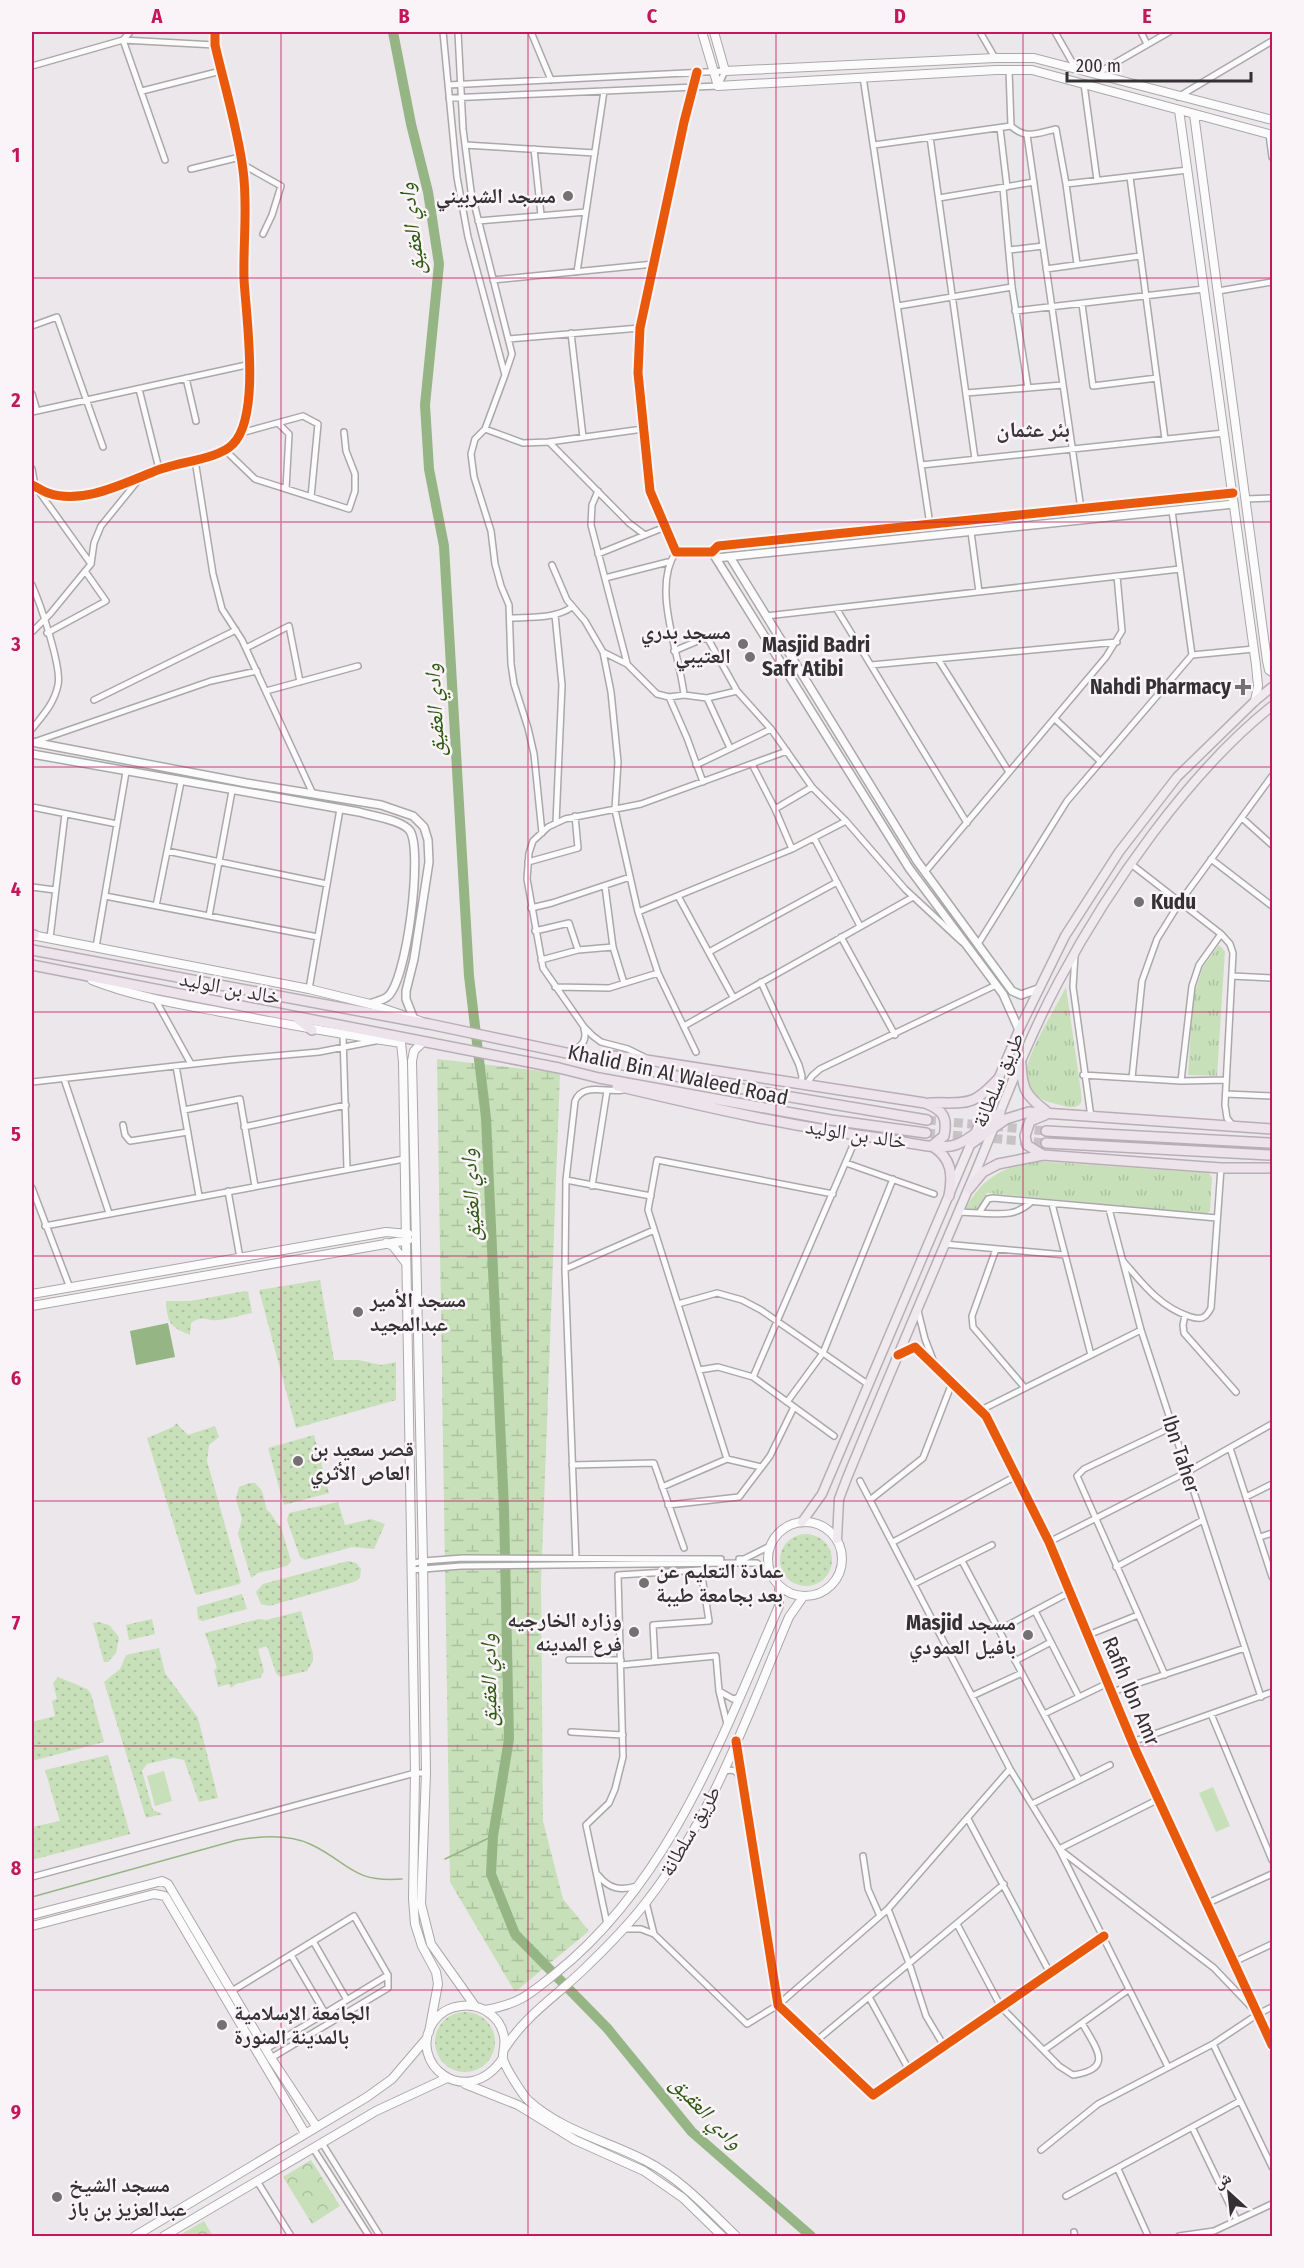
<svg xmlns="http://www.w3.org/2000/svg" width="1304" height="2268" font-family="'Fira Sans Condensed','Noto Naskh Arabic',sans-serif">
  <defs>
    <pattern id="grass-dots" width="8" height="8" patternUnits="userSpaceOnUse" patternTransform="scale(1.5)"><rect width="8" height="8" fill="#c7e0ba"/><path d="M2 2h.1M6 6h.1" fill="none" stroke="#abc1a0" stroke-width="1.8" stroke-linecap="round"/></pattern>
    <pattern id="forest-crowns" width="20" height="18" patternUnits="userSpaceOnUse" patternTransform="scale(1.5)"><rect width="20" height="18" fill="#c7e0ba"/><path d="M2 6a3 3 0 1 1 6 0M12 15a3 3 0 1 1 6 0" fill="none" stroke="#abc1a0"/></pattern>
    <pattern id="wetland-marsh" width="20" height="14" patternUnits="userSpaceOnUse" patternTransform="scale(1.5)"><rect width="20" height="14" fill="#c7e0ba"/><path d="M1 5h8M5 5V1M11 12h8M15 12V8" fill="none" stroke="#abc1a0"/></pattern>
    <pattern id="park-tufts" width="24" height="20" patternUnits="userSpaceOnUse" patternTransform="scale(1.5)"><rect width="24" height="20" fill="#c7e0ba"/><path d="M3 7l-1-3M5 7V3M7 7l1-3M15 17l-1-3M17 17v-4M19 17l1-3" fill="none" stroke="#abc1a0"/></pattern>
  </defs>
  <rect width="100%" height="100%" fill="#ece7ea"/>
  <path fill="url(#grass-dots)" d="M320 1280 334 1360H359L381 1365 396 1362V1400L296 1428 259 1290Z
    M245 1291 248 1292 252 1313C241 1315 230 1319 218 1320 205 1322 205 1314 191 1323L190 1335C170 1327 167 1322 166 1301H190Z
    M176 1423 188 1435 215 1426 219 1437 209 1445 207 1461 241 1582 239 1584 197 1595 195 1593 147 1438 173 1427Z
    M314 1435 329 1493 284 1505 268 1448Z
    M249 1483H255L262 1491 267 1510C274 1515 275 1523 281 1527L291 1561 287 1566 258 1573 251 1578 238 1534 242 1519 236 1499 239 1487Z
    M338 1502 345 1525 371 1519 385 1524 374 1549 352 1547 305 1560 300 1557 287 1520 289 1513Z
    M780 1560a26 26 0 1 1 52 0a26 26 0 1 1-52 0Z
    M348 1561 356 1563 361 1569 360 1578 354 1582 269 1606 261 1604 256 1592 263 1584Z
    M242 1594 247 1609 202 1621 198 1619 197 1607Z
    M301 1611 313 1654V1661L307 1671 280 1677 276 1673 267 1646 258 1649 264 1671 260 1678 236 1684 231 1688 229 1684 218 1687 214 1670 217 1668 205 1633 259 1619 266 1620Z
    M152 1619 155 1634 129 1640 126 1625Z
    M99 1622 109 1625 119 1637 116 1653 108 1662H104L93 1623Z
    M159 1648 165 1673 198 1718 218 1798 199 1802 184 1760 173 1758 147 1764 142 1771 153 1810 163 1814 146 1818 104 1682 120 1669 126 1655Z
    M58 1677 87 1689 91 1694 104 1742 32 1761V1722L55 1716 52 1701 57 1699 53 1683Z
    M108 1755 130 1834 32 1860V1827L60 1821 45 1770Z
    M435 2042a30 30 0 1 1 60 0a30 30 0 1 1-60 0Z"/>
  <path fill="url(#forest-crowns)" d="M311 2160 340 2206 312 2224 283 2177Z
    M204 2221 213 2236H178Z"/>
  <path fill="url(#wetland-marsh)" d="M437 1059 560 1073 541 1583 543 1821 563 1899 589 1931 515 1992 450 1882Z"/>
  <path fill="url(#park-tufts)" d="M1219 945 1225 951 1217 1076 1188 1075 1193 998 1203 967Z
    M1066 987 1081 1092C1081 1096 1083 1102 1079 1105 1074 1109 1066 1107 1061 1105 1043 1102 1022 1093 1026 1071 1031 1046 1054 1011 1066 987Z
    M1036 1161 1209 1173 1212 1178 1210 1211 1206 1214 987 1193 977 1210H965C981 1178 1003 1167 1036 1161Z"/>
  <path fill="#c7e0ba" d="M164 1771 172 1801 155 1806 147 1776Z
    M1213 1787 1230 1826 1216 1832 1199 1793Z"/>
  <path fill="#96b585" d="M168 1323 175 1357 136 1365 130 1331Z"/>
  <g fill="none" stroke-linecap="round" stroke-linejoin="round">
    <path stroke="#96b585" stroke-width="1.5" d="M445 1859 493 1836
      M32 1897 237 1840C260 1836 288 1834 310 1844 349 1862 351 1883 402 1879"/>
    <path stroke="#96b585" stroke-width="10" d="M393 32 411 124 428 192 439 264 425 405 429 469 444 546 469 976 486 1118 504 1509 509 1739 493 1836 491 1874 515 1934 607 2028 692 2132 811 2236"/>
    <path stroke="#c7c3c5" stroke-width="9" stroke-dasharray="9 4.5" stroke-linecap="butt" d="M927 1120 1046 1131
      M926 1133 1046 1143"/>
    <defs>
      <path id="minor" d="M130 32 123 40 165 160
        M443 32 457 177 468 237 505 375 512 354 471 191 463 129 458 32
        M531 32 551 80
        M980 32 995 58
        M1055 32 1076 69
        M1141 32 1147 44
        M32 66 123 40 215 45
        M1009 70 1011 126C1026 140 1038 133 1056 129L1066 184 1077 264
        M697 72 684 122 640 328 637 352 650 491 676 552H712
        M1096 74 1169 32
        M863 77 930 525
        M1084 84 1097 180
        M448 85 725 71 718 86 449 98
        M142 91 221 71
        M1178 97 1272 41
        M1000 128 1007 187
        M1269 134 1272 157
        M1027 135 1081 509
        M930 137 975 459
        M465 145 595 153
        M874 145 1011 126
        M534 149 541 215
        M242 164 281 186 272 215 263 234
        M191 169 240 157
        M1130 177 1165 439
        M1066 184 1188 170
        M1003 188 1012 287 1028 388
        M939 198 1034 182
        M478 221 586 212
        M1009 250 1043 246
        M1046 269 1140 256
        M577 272 604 91
        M493 280 654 264
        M1218 291 1272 282
        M1082 304 1093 386 1157 378
        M898 306 1012 287
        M1015 311 1204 289
        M32 326 57 317 103 447
        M571 333 583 437
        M508 339 640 328
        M505 375 485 429 475 439 471 454 474 477 491 531 495 564 501 586 509 605 511 664 514 684 528 728 534 754 542 833
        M186 378 196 421
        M139 389 159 469
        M966 393 1063 385
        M32 394 37 411
        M32 412 251 364
        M278 423 289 434 286 489
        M485 429 523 443 549 442 643 429
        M241 433 303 416 318 424 311 497
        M549 442 629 523 645 535
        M225 450 255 479 349 509 355 491V474L346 451 344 432
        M195 460 213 574 222 609 242 640 313 794
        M921 465 1224 433
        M32 469 35 486 91 564
        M32 485C37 487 42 491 48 493 82 505 122 484 153 472 175 462 218 460 233 444 261 416 246 317 244 279 243 242 248 206 243 170 238 130 224 84 215 45V32
        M598 491 592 505 591 525 627 663
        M1246 499 1272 498
        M1172 511 1192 655
        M971 532 979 592
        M598 554 665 527
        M552 565 567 600 585 621 603 652 627 664 657 694 669 697 684 695C680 654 651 588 676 552
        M605 578 668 562
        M32 585C40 603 62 667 58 685 54 704 43 715 32 729
        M836 608 967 823
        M555 615 562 685 556 823
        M766 616 1180 569
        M510 618C530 617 555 619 572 607
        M32 632 50 614 91 564 94 543 101 526 140 478
        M47 633 106 601 85 571
        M246 648 289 626 300 682
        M674 651 707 637 737 691 771 729 812 787 846 821
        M938 659 1009 772
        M871 665 1117 642
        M266 691 358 666
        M684 695 707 698 737 691
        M669 697 687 738 703 782
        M707 698 730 748
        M94 700 236 630
        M1055 719 1100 761
        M34 742 211 681 257 671
        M752 764 775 809 792 849 846 821 905 889 962 942
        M696 765 771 729
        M32 807 117 824
        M775 809 812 787
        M1242 818 1272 845
        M814 838 860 926
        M167 851 327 884
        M1211 859 1272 906
        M528 862 578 848 575 816
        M1131 864 1221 934 1230 944 1233 953 1225 1105 1227 1118 1233 1126
        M925 872 1106 657 1122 631 1117 576
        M605 886 613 947 624 983
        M32 887 55 890
        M105 896 318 937
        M678 896 733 997
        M156 906 181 782
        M531 908 552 903 630 877
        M638 912 792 849
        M209 916 232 791
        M535 931 569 923 578 950
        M841 937 895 1035
        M50 938 65 814
        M978 944 1067 801 1192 655 1254 649
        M96 947 126 772
        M709 952 837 882
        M1075 955 1073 987 1091 1117
        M541 960 578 950 613 947
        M658 973 696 1052
        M1232 976 1272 978
        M761 982 799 1065 802 1076 801 1084
        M555 987 609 988 658 973 638 912 615 810 618 762 611 692 603 652
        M309 989 340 809
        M155 999 191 1064
        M684 1026 913 897
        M343 1035 347 1169
        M569 1053C580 1047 588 1042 584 1029
        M646 1058 628 1049 601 1042 593 1036 584 1027 543 968 527 879 529 853 533 841 548 827 565 819 641 804 787 751
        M176 1066 199 1196
        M1083 1075 1181 1081 1226 1080
        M1132 1078 1142 981 1157 939 1180 902 1272 776
        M64 1079 109 1213
        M1181 1081 1192 986 1199 965 1221 934
        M32 1082 229 1060 319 1052 375 1041
        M806 1085 812 1076 820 1069 996 985
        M1226 1094 1272 1096
        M184 1110 240 1099 255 1186
        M123 1125 125 1135 130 1141 188 1132
        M244 1127 346 1105
        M846 1163 934 1194
        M566 1180 651 1196
        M592 1186 607 1091
        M32 1188 70 1288
        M228 1191 240 1258
        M1052 1204 1091 1355
        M1109 1209 1141 1330 1261 1697
        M958 1212 979 1213 988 1199 993 1198 1217 1218
        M979 1213C1000 1214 1015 1217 1031 1202
        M45 1226 404 1159
        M944 1244 1065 1255
        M996 1249 972 1316 973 1327 1025 1388
        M1123 1261C1143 1284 1159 1306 1188 1316 1200 1320 1205 1320 1211 1308L1221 1168
        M565 1269 654 1230
        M678 1304 717 1293 742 1300 761 1310 869 1385
        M918 1311 925 1339 935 1365
        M1185 1315 1183 1325 1184 1333 1236 1392
        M899 1354 915 1347 986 1416 1049 1542 1136 1751 1272 2045
        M699 1370 718 1367 753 1377 834 1436
        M753 1377 857 1136
        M787 1402 823 1353 893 1179
        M981 1410 1141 1330
        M1230 1448 1272 1577
        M727 1459 648 1210 657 1160 833 1194
        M572 1465 654 1463 684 1548
        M860 1481 1010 1769 1059 1849 1214 1968 1255 2011
        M662 1487 727 1459 761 1467
        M1246 1497 1272 1484
        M870 1500 923 1458 952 1383
        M668 1505 739 1497 770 1456 794 1407
        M1260 1537 1272 1533
        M893 1542 1016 1476
        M1049 1542 1187 1472 1272 1424
        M576 1558 565 1269 566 1180 575 1101C583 1082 606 1093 623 1090
        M739 1559H744L770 1546
        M962 1561 1079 1780
        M411 1564 423 1561 463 1558 721 1559
        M1116 1567 1203 1520
        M411 1570 461 1566 736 1563H757L771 1575
        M914 1584 992 1545
        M1035 1611 1079 1697
        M999 1630 1070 1592
        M1088 1635 1138 1615
        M569 1660H621
        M1015 1661 1051 1642
        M621 1665 716 1656 719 1691 727 1724
        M1165 1675 1077 1476 1084 1469 1172 1427
        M719 1691 733 1699 739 1697
        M1112 1692 1245 1648
        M972 1696 1022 1673
        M1044 1714 1108 1683
        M1211 1714 1272 1860
        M571 1732 623 1735
        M1132 1742 1272 1692
        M737 1743 778 2005 873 2095 1104 1936
        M724 1771C734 1769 736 1770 741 1779
        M1159 1799 1059 1849 1168 2067
        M1032 1804 1110 1765
        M968 1819 1050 1973
        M863 1856 868 1889 880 1916
        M598 1875C609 1889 620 1891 637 1886
        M32 1877 415 1773H426
        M646 1902 654 1934
        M1208 1903 1272 1874
        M888 1909 909 1963 926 2016 944 2046
        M607 1924 586 1825 609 1803 615 1789 623 1757 618 1575 701 1570 709 1621 653 1625 655 1662
        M957 1924 1001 2007 1059 2066 1073 2075C1115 2069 1096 2048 1082 2023
        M624 1929H641L654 1934 747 2024 778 2005 888 1909 1010 1769
        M313 1941 347 2000
        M291 1955 325 2013
        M1234 1962 1272 1944
        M232 1991 354 1916 388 1975 266 2049
        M869 1997 909 2070
        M816 2041 1004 1884
        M1213 2044 1272 2167
        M1044 2050 1128 1990
        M271 2058 388 1988V1975
        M1192 2127 1237 2220
        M322 2143 380 2236
        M313 2148 369 2236
        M1041 2150 1098 2104 1213 2044 1258 2014 1272 2007
        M1118 2169 1148 2236
        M257 2181 291 2236
        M1066 2196 1240 2101
        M1074 2232 1075 2236
        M1179 2236 1214 2231 1272 2204"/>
      <path id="tertiary" d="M730 557 917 861 1012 991 1021 995 1038 989
        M716 558 1234 504
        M32 742 246 783 381 805 413 816 424 827 428 840 429 862 414 959 406 991V999L415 1022
        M32 754 359 812C372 816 403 820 410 831 423 851 407 983 387 997 383 1000 375 1002 370 1004
        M1019 1030 1003 994 909 868 712 552 718 546 1233 493"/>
      <path id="secondary" d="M702 32 718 86 996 70H1032L1272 135
        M714 32 725 71 995 58H1034L1272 120
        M1179 110 1256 665 1258 686 1255 701
        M1194 114 1267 661 1269 670 1272 672
        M32 935 309 989 370 1004 420 1021
        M92 980C132 996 174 1003 216 1011 278 1023 339 1034 401 1043
        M396 1036 401 1043 403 1062 415 1773 413 1899 415 1924 422 1946 436 1972 438 1984 429 2032
        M423 1042 414 1051 412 1061 423 1561 426 1773 421 1904 431 1944 475 2006
        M386 1243 393 1246 406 1263
        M32 1294 386 1232 408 1234
        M32 1306 408 1240
        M768 1559a37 37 0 1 1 74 0a37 37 0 1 1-74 0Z
        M32 1915 162 1881 168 1884 271 2058 316 2126
        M32 1926 154 1894 165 1896 305 2133
        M485 2010C520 2004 530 1994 556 1973 670 1882 723 1735 779 1606V1586
        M505 2048C525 2016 555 1997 582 1971 605 1949 628 1926 647 1901 713 1816 748 1714 789 1617L803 1597
        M503 2058C467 2112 405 2063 434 2021 440 2013 450 2007 461 2006 481 2003 501 2017 504 2037 506 2044 502 2053 503 2059 505 2067 523 2096 529 2101 562 2131 608 2141 646 2161 681 2179 709 2210 736 2236
        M465 2084 518 2105 575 2140 644 2171 683 2198 722 2236
        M135 2236 367 2097 392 2079 427 2038
        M164 2236 376 2111 447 2078"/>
      <path id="primary" d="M802 1522 822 1494 1019 1030 1065 936 1119 852 1177 777 1255 701 1272 687
        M837 1539 839 1499 847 1478C887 1380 929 1282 970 1185 999 1117 1024 1046 1059 981 1109 887 1189 772 1272 706"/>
      <path id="trunk" d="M32 936 34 935
        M32 950 429 1024 708 1083 927 1120
        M32 965 559 1068 599 1078 831 1120 926 1133
        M298 1019 312 1030
        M599 1059 611 1056 633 1058 925 1103C943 1110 948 1117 944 1136L933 1145
        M1021 1064C1022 1089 1026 1096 1046 1111
        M617 1086C706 1107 796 1128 887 1139 907 1142 931 1149 951 1146 966 1144 988 1123 1000 1113
        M930 1103C968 1102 971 1108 999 1078
        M1046 1131 1269 1143
        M972 1143 1006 1119 1029 1112 1272 1129
        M1046 1143 1269 1155
        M932 1146C952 1158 953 1175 949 1196
        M1043 1155 1027 1145 1025 1136 1030 1121 1045 1115
        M969 1189 983 1172 998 1164 1043 1155 1221 1168H1268"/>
    </defs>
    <use href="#minor" stroke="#aba8aa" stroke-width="8"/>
    <use href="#tertiary" stroke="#aba8aa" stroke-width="10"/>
    <use href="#secondary" stroke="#aba8aa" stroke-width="10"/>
    <use href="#primary" stroke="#b9aeb6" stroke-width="11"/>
    <use href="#trunk" stroke="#b9aeb6" stroke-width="12"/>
    <use href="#minor" stroke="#fcfbfc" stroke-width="5"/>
    <use href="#tertiary" stroke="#fcfbfc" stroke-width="7"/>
    <use href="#secondary" stroke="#fcfbfc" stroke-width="8"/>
    <use href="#primary" stroke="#efeaee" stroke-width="8"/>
    <use href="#trunk" stroke="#ece4ea" stroke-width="9"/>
    <defs>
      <path id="cycleway" d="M697 72 684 122 640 328 638 373 650 491 676 552H712L718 546 1233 493
        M32 485C37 487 42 491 48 493 82 505 122 484 153 472 175 462 218 460 233 444 261 416 246 317 244 279 243 242 248 206 243 170 238 130 224 84 215 45V32
        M898 1355 915 1347 986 1416 1049 1542 1136 1751 1272 2045
        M736 1741 778 2005 873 2095 1104 1936"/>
    </defs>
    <use href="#cycleway" stroke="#faf4f8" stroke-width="13"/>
    <use href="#cycleway" stroke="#e8590c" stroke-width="9"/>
  </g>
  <path fill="none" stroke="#c2185b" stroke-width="1.5" stroke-opacity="0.55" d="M281 32V2236M528 32V2236M776 32V2236M1023 32V2236M32 278H1272M32 522H1272M32 767H1272M32 1012H1272M32 1256H1272M32 1501H1272M32 1746H1272M32 1990H1272"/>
  <g fill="#747172" stroke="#faf4f8" stroke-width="2">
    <circle cx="568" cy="196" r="6"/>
    <circle cx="743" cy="644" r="6"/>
    <circle cx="750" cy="657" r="6"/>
    <path d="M1240 678h6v6h6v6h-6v6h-6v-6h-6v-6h6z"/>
    <circle cx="1139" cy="902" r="6"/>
    <circle cx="358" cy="1312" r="6"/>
    <circle cx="298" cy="1461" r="6"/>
    <circle cx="644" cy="1583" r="6"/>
    <circle cx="634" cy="1632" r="6"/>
    <circle cx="1028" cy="1635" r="6"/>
    <circle cx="222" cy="2025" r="6"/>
    <circle cx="57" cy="2197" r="6"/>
  </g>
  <g text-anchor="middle" stroke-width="5" stroke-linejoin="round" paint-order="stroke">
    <g font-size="21" font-weight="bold" fill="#333132" stroke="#faf4f8" text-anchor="start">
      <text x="556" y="203" text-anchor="end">مسجد الشربيني</text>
      <text x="731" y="639" text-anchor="end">مسجد بدري<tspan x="731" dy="24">العتيبي</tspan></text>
      <text x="762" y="652">Masjid Badri<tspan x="762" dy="24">Safr Atibi</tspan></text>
      <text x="1231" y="694" text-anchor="end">Nahdi Pharmacy</text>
      <text x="1151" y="909">Kudu</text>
      <text x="370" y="1307">مسجد الأمير<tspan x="370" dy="24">عبدالمجيد</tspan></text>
      <text x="310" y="1456">قصر سعيد بن<tspan x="310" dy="24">العاص الأثري</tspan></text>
      <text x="656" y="1578">عمادة التعليم عن<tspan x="656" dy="24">بعد بجامعة طيبة</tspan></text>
      <text x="622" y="1627" text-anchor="end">وزاره الخارجيه<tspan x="622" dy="24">فرع المدينه</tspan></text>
      <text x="1016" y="1630" text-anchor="end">Masjid مسجد<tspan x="1016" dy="24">بافيل العمودي</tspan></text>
      <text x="234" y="2020">الجامعة الإسلامية<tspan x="234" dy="24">بالمدينة المنورة</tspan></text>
      <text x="69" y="2192">مسجد الشيخ<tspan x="69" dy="24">عبدالعزيز بن باز</tspan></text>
    </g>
    <g font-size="21" fill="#333132" stroke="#faf4f8">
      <text transform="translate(230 988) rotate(11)" y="7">خالد بن الوليد</text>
      <text transform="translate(678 1075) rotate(12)" y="7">Khalid Bin Al Waleed Road</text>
      <text transform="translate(998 1080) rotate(-67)" y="7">طريق سلطانة</text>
      <text transform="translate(856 1134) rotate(9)" y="7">خالد بن الوليد</text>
      <text transform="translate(1181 1454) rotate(72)" y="7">Ibn Taher</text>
      <text transform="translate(1131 1691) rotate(67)" y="7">Rafih Ibn Amr</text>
      <text transform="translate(690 1831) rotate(-60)" y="7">طريق سلطانة</text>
    </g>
    <g font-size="22" font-style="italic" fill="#2e5a12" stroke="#faf4f8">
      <text transform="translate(411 229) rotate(-97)" y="8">وادي العقيق</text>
      <text transform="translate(434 710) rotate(-93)" y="8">وادي العقيق</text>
      <text transform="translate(470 1195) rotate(-93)" y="8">وادي العقيق</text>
      <text transform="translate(488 1680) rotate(-91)" y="8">وادي العقيق</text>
      <text transform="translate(707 2112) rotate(46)" y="8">وادي العقيق</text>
    </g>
    <g font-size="22" font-weight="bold" fill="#3a3538" stroke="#faf4f8">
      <text x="1033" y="437">بئر عثمان</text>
    </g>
  </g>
  <rect width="1304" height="2268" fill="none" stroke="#faf4f8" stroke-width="66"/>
  <g transform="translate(1229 2193) rotate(333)" stroke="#faf4f8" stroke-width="4.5" paint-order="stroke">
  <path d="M0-4.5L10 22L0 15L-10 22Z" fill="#333132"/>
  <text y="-9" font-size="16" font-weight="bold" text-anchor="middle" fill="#333132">ش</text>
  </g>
  <path d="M1067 72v9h184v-9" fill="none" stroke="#333132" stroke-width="3"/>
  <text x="1076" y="72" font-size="18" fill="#333132" stroke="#faf4f8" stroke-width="4.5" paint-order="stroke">200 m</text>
  <rect x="33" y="33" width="1238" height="2202" fill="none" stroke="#c2185b" stroke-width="2"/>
  <g font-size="20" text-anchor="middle" font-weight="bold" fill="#c2185b">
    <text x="157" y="23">A</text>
    <text x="404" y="23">B</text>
    <text x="652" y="23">C</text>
    <text x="900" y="23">D</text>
    <text x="1147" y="23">E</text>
    <text x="16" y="162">1</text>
    <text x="16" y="407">2</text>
    <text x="16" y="651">3</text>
    <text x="16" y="896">4</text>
    <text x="16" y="1141">5</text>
    <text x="16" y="1385">6</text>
    <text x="16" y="1630">7</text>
    <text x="16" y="1875">8</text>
    <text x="16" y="2119">9</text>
  </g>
</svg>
